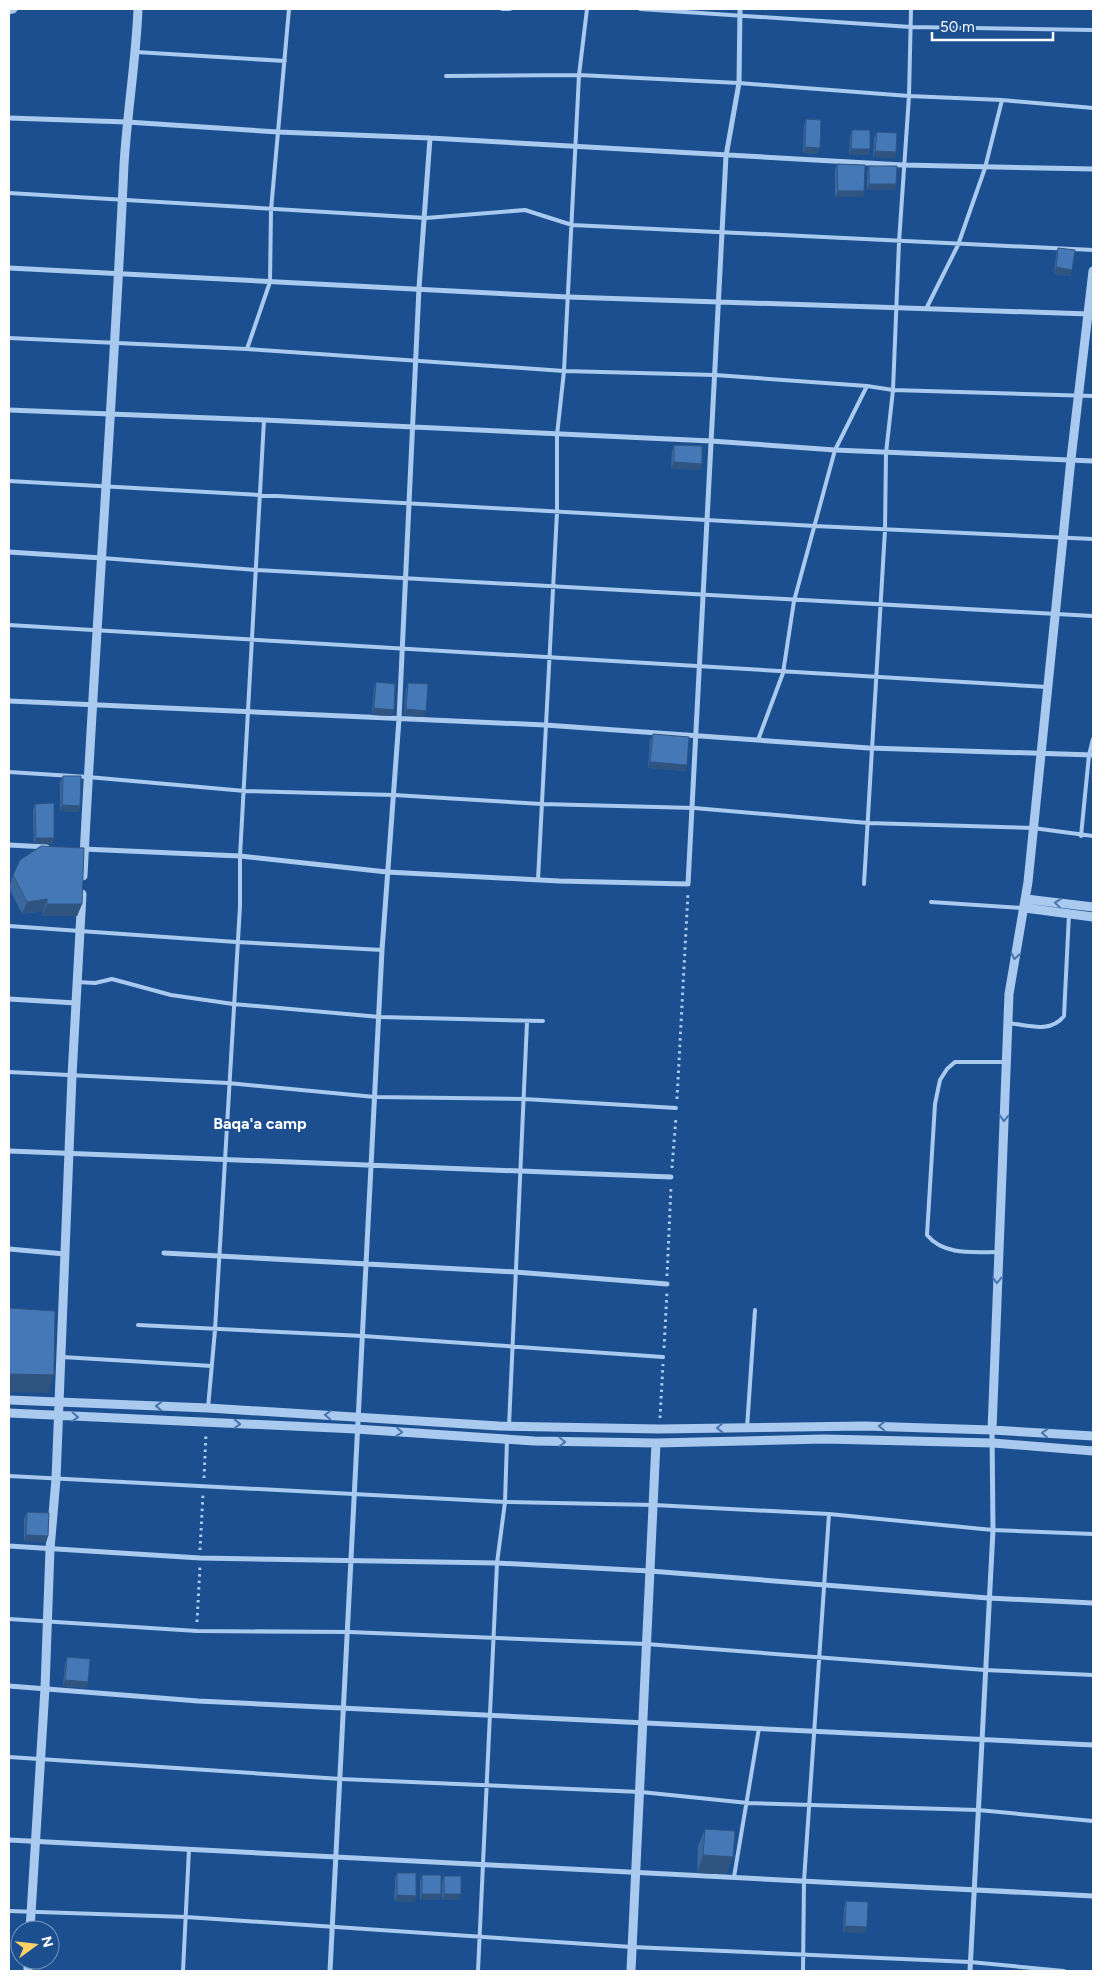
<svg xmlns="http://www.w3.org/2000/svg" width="1102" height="1980" font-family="Figtree,sans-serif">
  <rect width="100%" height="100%" fill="#1b4f8f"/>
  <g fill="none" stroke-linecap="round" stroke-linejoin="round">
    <path stroke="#a9c9ee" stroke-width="3" stroke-dasharray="2.5 4" stroke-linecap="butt" d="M677 1099 688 893
      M672 1168 676 1117
      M667 1276 671 1187
      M664 1348 667 1292
      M660 1418 663 1364
      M204 1478 206 1434
      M200 1550 203 1494
      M197 1622 200 1566"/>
    <path stroke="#a9c9ee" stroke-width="4" d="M502 9H510
      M640 9 911 27 1093 30
      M136 52 285 61
      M446 76 579 75 739 83 909 96 1002 100 1093 108
      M9 193 426 218 525 210 572 225 1093 250
      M926 309 958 245 985 168 1002 100
      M9 338 247 349 564 371 715 375 867 386 893 390 1093 396
      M247 349 270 282 271 210 289 9
      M9 481 815 526 1093 539
      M102 558 257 570 1093 616
      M9 625 1047 687
      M758 740 783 673 794 601 835 450 867 386
      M9 772 88 777 245 791 394 795 542 804 694 808 868 823 1033 828 1093 836
      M1081 836 1089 755 1093 739
      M538 880 557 512V435L564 371 579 75 587 9
      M864 884 885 530 886 453 893 390 899 242 909 96 911 9
      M931 902 1023 908
      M9 926 236 942 382 950
      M77 982 95 983 112 979 171 995 233 1004 380 1017 543 1021
      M1008 1023C1028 1025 1050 1034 1064 1016L1069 914
      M9 1072 228 1083 375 1097 524 1099 676 1108
      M998 1252C974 1252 944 1256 927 1235L935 1104 940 1080 947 1069 955 1062H1006
      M138 1325 363 1336 663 1357
      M62 1357 212 1366
      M208 1408 215 1330 240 906V856L264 420
      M509 1426 527 1022
      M747 1428 755 1310
      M9 1476 505 1502 654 1505 829 1514 993 1530 1093 1534
      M9 1619 197 1631 349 1632 646 1644 985 1670 1093 1675
      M9 1757 341 1779 641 1792 748 1803 978 1810 1093 1821
      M734 1877 759 1728
      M9 1911 186 1917 632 1947 970 1962 1064 1971
      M183 1971 189 1849
      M478 1971 497 1563 505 1502 507 1440
      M803 1971 804 1881 829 1514"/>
    <path stroke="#a9c9ee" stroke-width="5" d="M9 118 127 122 278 132 430 138 903 165 1093 169
      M9 268 568 297 1089 314
      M9 410 264 420 711 441 835 450 1093 461
      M9 552 102 558
      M9 701 545 725 869 748 1093 755
      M9 845 47 847
      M83 849 240 856 387 872 559 881 688 884 726 156 739 83 740 9
      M9 999 76 1003
      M9 1151 671 1177
      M9 1249 65 1254
      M164 1253 515 1272 667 1284
      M9 1546 200 1558 497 1563 650 1571 988 1598 1093 1603
      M9 1686 198 1701 1093 1745
      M9 1840 1093 1896
      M330 1971 382 950 399 719 419 288 430 138
      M970 1971 993 1530 992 1430"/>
    <path stroke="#a9c9ee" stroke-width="9" d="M9 10 13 9
      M83 876C95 639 113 402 124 165 127 113 136 61 138 9
      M1026 899 1093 907
      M1025 908 1093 917
      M9 1400 208 1408 499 1426 659 1429 864 1426 992 1430 1093 1436
      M9 1413 356 1429 534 1441 656 1443 824 1439 993 1443 1093 1451
      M992 1430 1009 994 1028 882 1071 459 1093 271
      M30 1930 45 1688 50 1549 56 1479 72 1076 82 894
      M28 1971V1960
      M631 1971 656 1443"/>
  </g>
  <path fill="#3a679d" d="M806 119 817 154 803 153 804 125Z
    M852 130 870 149 868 155H849L850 136Z
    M877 132 896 152 894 158 873 157 874 138Z
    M837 164 864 191 862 197H835V170Z
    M869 166 896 184 894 190H867V172Z
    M1058 248 1072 270 1070 276 1054 274 1056 254Z
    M674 445 700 470 671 468 672 451Z
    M376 682 392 716 372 715 374 688Z
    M408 683 424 717 404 715 406 689Z
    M653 734 687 765 685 771 648 768 650 740Z
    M63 776 80 806 78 812 60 811V782Z
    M35 804 54 838 52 844H34L33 810Z
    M13 875 82 904 77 916H42L43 911 22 914 9 888Z
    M27 1512 48 1536 46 1542 24 1541V1519Z
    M67 1657 88 1682 86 1688 63 1686 65 1663Z
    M705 1829 727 1874 697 1873 698 1846Z
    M397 1873 414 1902 394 1901 395 1879Z
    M422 1875 441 1894 439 1900H420V1881Z
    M444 1876 459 1900H442V1882Z
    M846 1901 867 1927 865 1933 843 1932 844 1907Z"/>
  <path fill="#305480" d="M805 147 820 148 817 154 803 153Z
    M851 149H870L868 155H849Z
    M875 151 896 152 894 158 873 157Z
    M869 184H896L894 190H867Z
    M838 191H864L862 197H835Z
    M1056 267 1072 270 1070 276 1054 274Z
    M674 462 702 464 700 470 671 468Z
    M374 708 394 710 392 716 372 715Z
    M406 709 426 711 424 717 404 715Z
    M650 762 687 765 685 771 648 768Z
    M62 805 80 806 78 812 60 811Z
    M36 838H54L52 844H34Z
    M47 899 43 911 22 914 27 902Z
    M47 904H82L77 916H42Z
    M9 1374 54 1375 48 1393 9 1392Z
    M26 1535 48 1536 46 1542 24 1541Z
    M65 1680 88 1682 86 1688 63 1686Z
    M703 1855 733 1857 727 1874 697 1873Z
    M422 1894H441L439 1900H420Z
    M444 1894H461L459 1900H442Z
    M397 1895 416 1896 414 1902 394 1901Z
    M845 1926 867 1927 865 1933 843 1932Z"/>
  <path fill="#4478b7" stroke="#305480" d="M806 119 821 120 820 148 805 147Z
    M852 130H870V149H851Z
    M877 132 897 133 896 152 875 151Z
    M837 164 865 165 864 191H838Z
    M869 166H897L896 184H869Z
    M1058 248 1075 250 1072 270 1056 267Z
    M674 445 702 446V464L674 462Z
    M376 682 395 684 394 710 374 708Z
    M408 683 428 684 426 711 406 709Z
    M653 734 689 737 687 765 650 762Z
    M63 776H81L80 806 62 805Z
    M54 803V838H36L35 804Z
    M41 846 84 848 82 904H47V899L27 902 13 875 20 860Z
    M9 1308 55 1311 54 1375 9 1374Z
    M27 1512 49 1513 48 1536 26 1535Z
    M67 1657 90 1659 88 1682 65 1680Z
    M705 1829 735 1831 733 1857 703 1855Z
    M397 1873H416V1896L397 1895Z
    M422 1875H441V1894H422Z
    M444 1876H461V1894H444Z
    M846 1901 868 1902 867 1927 845 1926Z"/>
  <defs><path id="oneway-chevron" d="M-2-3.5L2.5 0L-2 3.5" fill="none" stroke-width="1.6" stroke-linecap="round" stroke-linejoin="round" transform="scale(1.25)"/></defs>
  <g stroke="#4674ac">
    <use href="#oneway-chevron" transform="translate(1058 903) rotate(-173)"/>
    <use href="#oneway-chevron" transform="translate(1015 956) rotate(100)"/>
    <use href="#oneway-chevron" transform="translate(1004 1118) rotate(92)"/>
    <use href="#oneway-chevron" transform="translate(997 1280) rotate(92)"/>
    <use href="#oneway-chevron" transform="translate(159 1406) rotate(-178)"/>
    <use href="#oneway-chevron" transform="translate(328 1415) rotate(-177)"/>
    <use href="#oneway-chevron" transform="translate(75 1417) rotate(3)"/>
    <use href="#oneway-chevron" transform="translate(237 1424) rotate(2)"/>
    <use href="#oneway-chevron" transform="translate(882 1426) rotate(-179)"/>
    <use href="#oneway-chevron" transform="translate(720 1428) rotate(179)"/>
    <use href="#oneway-chevron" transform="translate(399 1432) rotate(4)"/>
    <use href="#oneway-chevron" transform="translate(1045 1433) rotate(-176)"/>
    <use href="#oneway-chevron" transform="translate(562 1442) rotate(1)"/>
  </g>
  <g text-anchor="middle" stroke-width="4" stroke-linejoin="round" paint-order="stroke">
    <g font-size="16" font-weight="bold" fill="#fff" stroke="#1b4f8f">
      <text x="260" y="1129">Baqa'a camp</text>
    </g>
  </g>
  <rect width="1102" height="1980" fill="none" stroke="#ffffff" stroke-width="20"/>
  <g transform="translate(35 1945) rotate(75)"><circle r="24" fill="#1b4f8f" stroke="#7695bc"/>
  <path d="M0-4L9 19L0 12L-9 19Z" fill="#ffd166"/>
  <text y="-8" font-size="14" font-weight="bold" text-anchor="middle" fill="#ffffff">N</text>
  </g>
  <path d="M932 32v8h121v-8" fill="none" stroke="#ffffff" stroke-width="2.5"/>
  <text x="940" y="32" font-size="15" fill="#ffffff" stroke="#1b4f8f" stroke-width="4" paint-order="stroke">50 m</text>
</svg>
